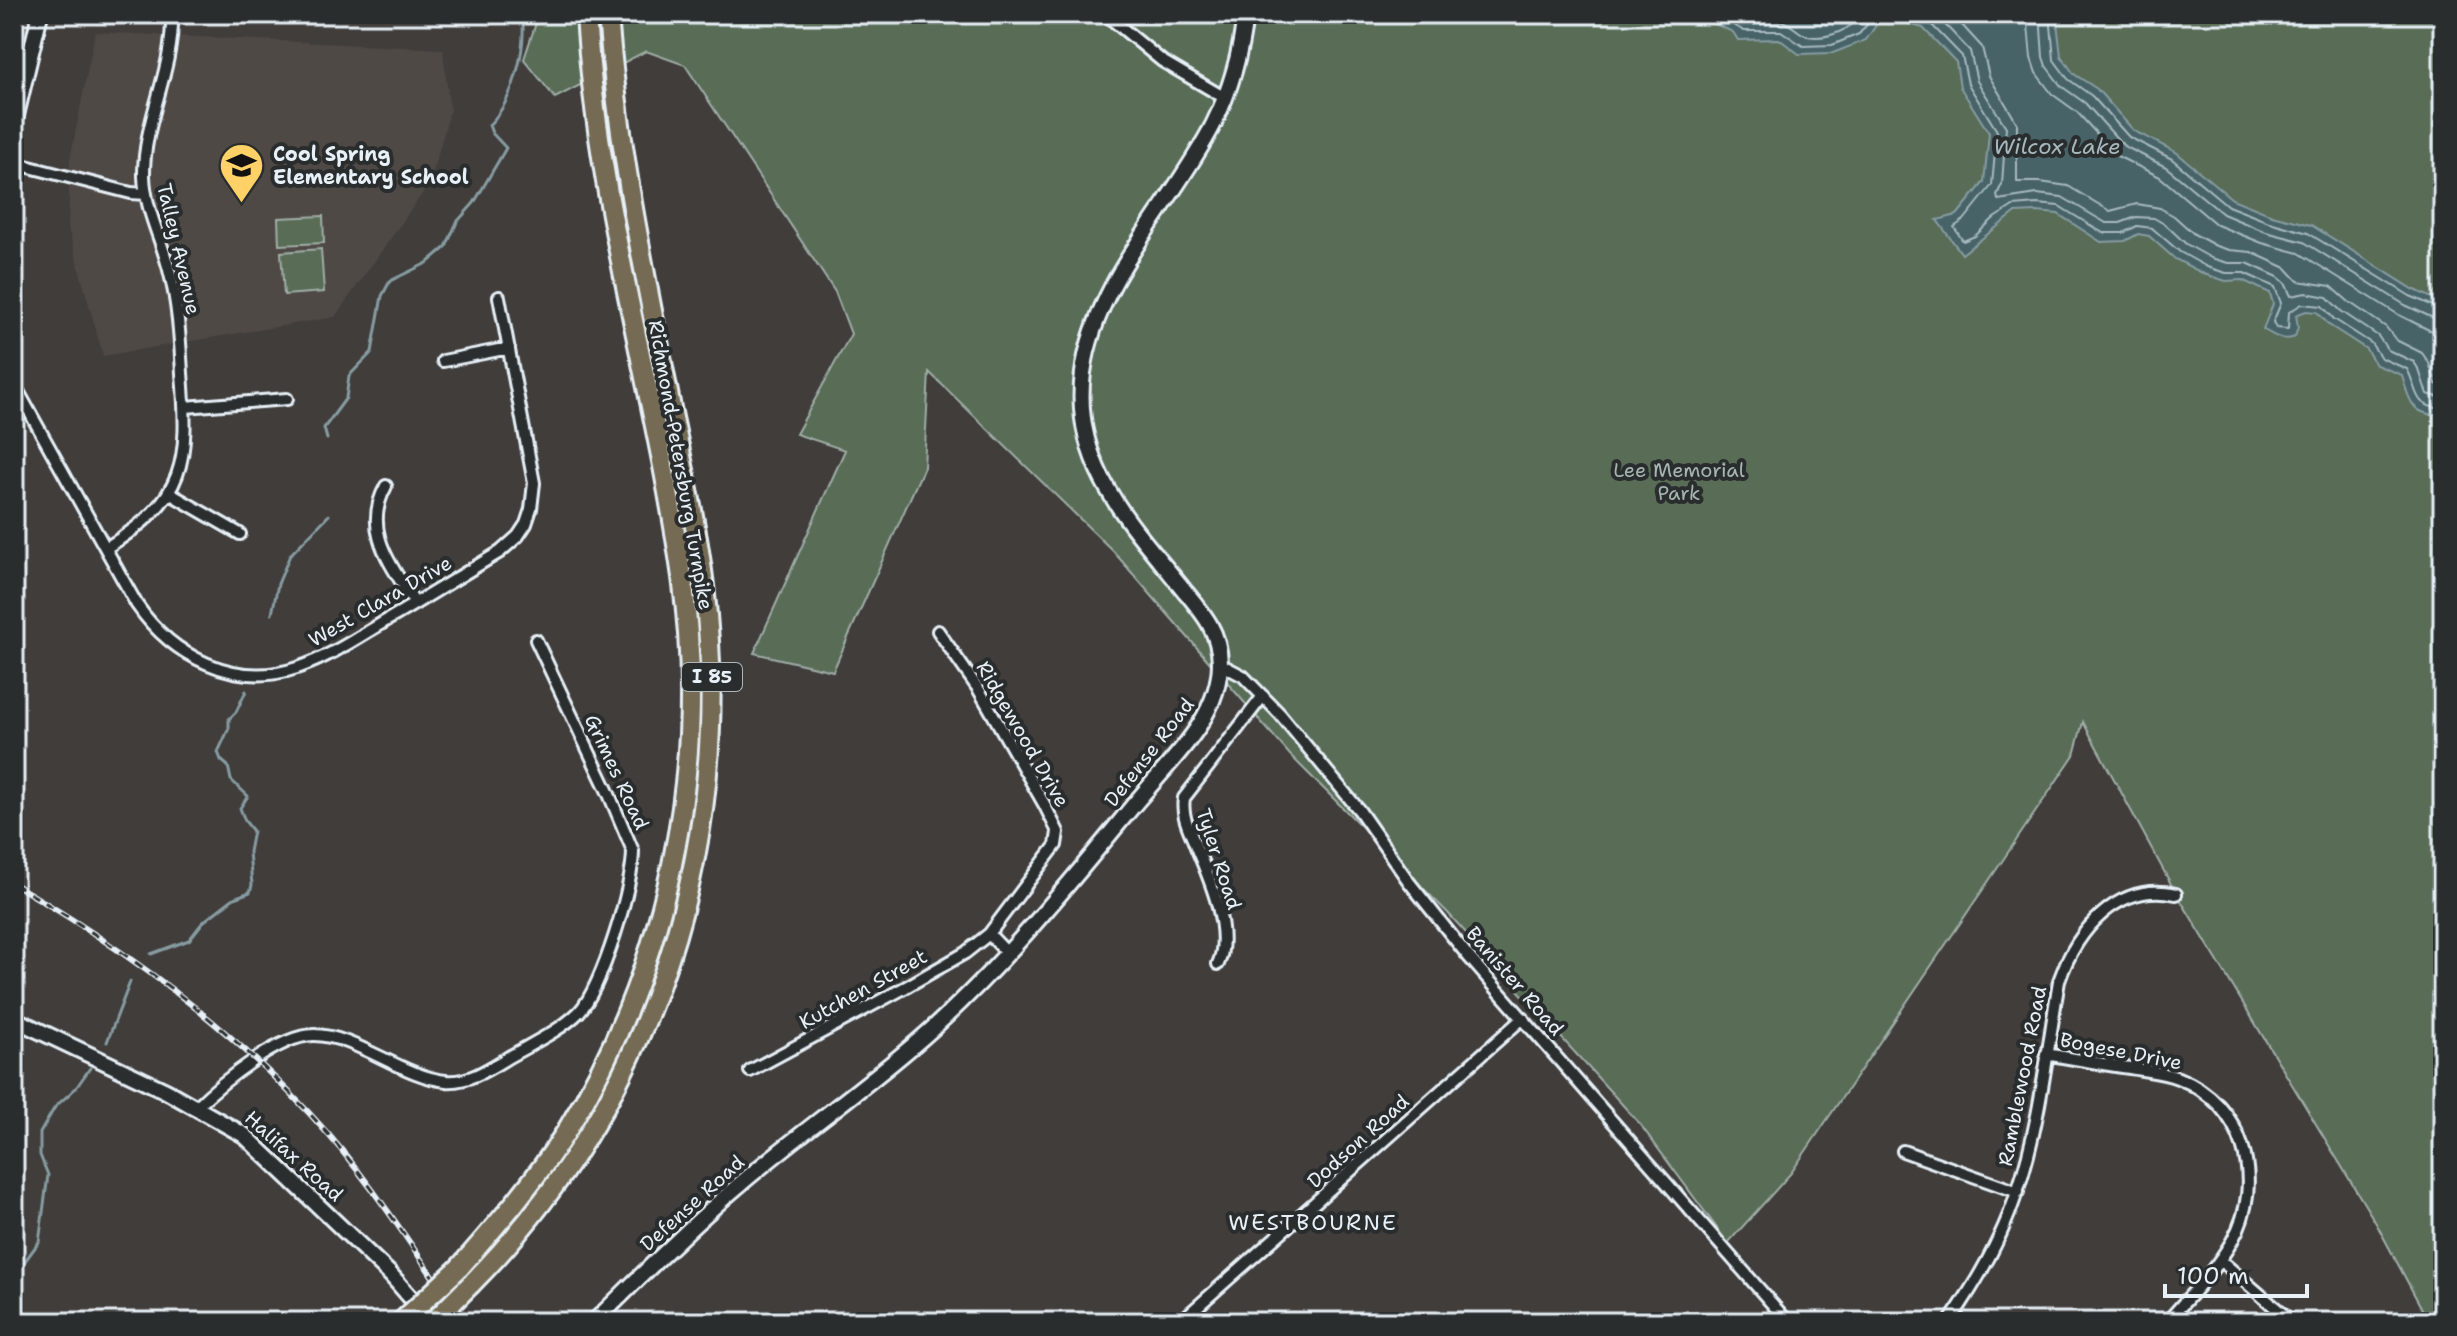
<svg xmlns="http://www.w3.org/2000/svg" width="2457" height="1336" font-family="'Shantell Sans',sans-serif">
  <rect width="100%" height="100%" fill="#403d3b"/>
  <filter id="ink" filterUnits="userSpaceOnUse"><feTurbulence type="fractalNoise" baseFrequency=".0125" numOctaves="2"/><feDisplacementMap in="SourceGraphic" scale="16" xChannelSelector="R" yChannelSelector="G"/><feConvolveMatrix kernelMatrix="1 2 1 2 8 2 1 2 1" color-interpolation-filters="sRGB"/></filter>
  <g filter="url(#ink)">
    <path fill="#4f4844" d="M95 32 443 49 450 111 430 183 335 317 103 356 68 228 70 160Z"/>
    <path fill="#586c57" stroke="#a0aea8" stroke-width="2" d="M539 14H2443V1322H2429L2377 1225 2172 886 2083 722 2074 755 1791 1173 1728 1243 1639 1123 1447 912 1290 755 1113 551 929 372 924 467 833 671 754 653 845 450 796 434 851 334 835 292 685 65 646 51 555 98 524 59Z
      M323 216 324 243 279 245 278 218Z
      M321 249 324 292 284 295 281 252Z"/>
    <path fill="#466468" stroke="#879ca2" stroke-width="2" d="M1692 14H2056L2061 56 2074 74 2097 89 2134 131 2176 152 2232 199 2272 215 2311 225 2413 289 2443 303V416C2411 415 2410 402 2402 375L2376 365 2366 349 2329 325 2317 312 2306 311 2296 315 2298 327 2295 337C2284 342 2272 335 2263 329L2273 304 2270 293 2242 280 2226 281 2204 274 2175 259 2149 236 2138 234 2125 241 2101 242 2058 214 2037 212 2015 213 1962 254 1937 220 1957 215 1984 182 1989 133 1960 87 1956 62 1923 28 1888 18 1879 21 1866 40 1833 53 1799 54 1779 39 1738 40 1733 32Z"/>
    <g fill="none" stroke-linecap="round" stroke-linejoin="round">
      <path stroke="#a7b9be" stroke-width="2" d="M1715 14 1744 31H1781L1803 46 1832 45 1859 34 1876 14
        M1738 14C1755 24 1761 19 1780 21 1791 22 1797 33 1807 36 1827 40 1851 30 1862 14
        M1903 14 1928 21 1962 56 1968 84 1997 131 1992 185 1964 220 1954 227 1963 241 1975 236 1994 218 2013 206 2037 204 2059 206 2103 233H2123L2137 226 2152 228 2180 252 2207 267 2226 273H2244L2275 287 2281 303 2273 322 2276 328 2288 329 2289 312 2302 304 2322 306 2334 319 2371 343 2381 358 2407 369C2419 391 2411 406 2443 409
        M1935 14 1970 51 1977 81 2006 127 2002 184 1997 195 1998 200 2037 194 2062 197 2106 223H2120L2136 217 2154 218 2166 225 2186 244 2211 258 2228 263H2247L2278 277 2285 283 2291 296 2306 293 2327 297 2341 311 2378 336 2388 350 2414 362 2419 370 2427 394 2443 398
        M1952 14 1982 47 1989 76 2017 123V182H2040L2068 186 2110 211 2137 204 2160 208 2174 216 2194 234 2216 246 2229 250 2251 252 2286 268 2298 281 2331 286 2349 302 2386 327 2396 340 2422 353 2429 363 2436 384 2443 386
        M2027 14 2031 58 2036 73 2052 94 2077 112 2117 156 2160 177 2217 225 2262 243 2299 253 2399 315 2429 330 2443 332
        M2040 14 2043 57 2046 66 2061 86 2085 103 2124 146 2166 167 2223 214 2266 232 2304 242 2405 305 2433 318 2443 320
        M2050 14 2054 60 2068 79 2092 96 2129 137 2172 159 2228 206 2269 222 2308 233 2410 296 2443 310"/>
      <path stroke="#879ca2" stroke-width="3" d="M327 439 324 428 346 398 349 376 372 352 382 296 390 281 427 263 446 247 457 222 474 203 506 148 492 133 489 125C514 100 527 48 522 14
        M272 614 278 584 290 555 329 515
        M151 954 189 940 203 922 234 898 250 892 252 885 249 852 253 831 245 821 240 808 248 796 231 780 228 766 221 760 218 752 229 728V719L236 712 246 691
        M107 1042 130 982
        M14 1276 39 1242 48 1175 40 1155V1133L55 1107 76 1088 90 1068"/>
      <defs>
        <path id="street" d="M1105 14 1162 61 1225 98
          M14 163 131 193 146 194
          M443 361 509 348
          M14 384 137 605C172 656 235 689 297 668 330 657 360 636 389 619 427 597 463 574 500 552L518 536 526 524 531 509 534 483 499 297
          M185 407 287 399
          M386 486C361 531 392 565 415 604
          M169 493 240 534
          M106 548C187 498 189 462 182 373 180 339 178 303 169 270 161 238 145 209 144 176 143 121 174 70 172 14
          M1220 664 1243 676 1280 714 1359 810 1409 882 1468 956 1788 1322
          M989 934 1008 954
          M1218 964C1233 932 1209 877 1196 847 1190 830 1181 817 1184 798L1263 696
          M2046 1054C2074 1059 2102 1064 2130 1068 2146 1071 2163 1072 2178 1078 2244 1103 2266 1182 2232 1241 2215 1271 2189 1296 2167 1322
          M750 1071 906 987 965 953 989 934 1056 845 1058 832 1044 804 979 690 938 631
          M196 1107C221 1083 279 1035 314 1035 355 1035 403 1077 446 1081 468 1083 489 1069 507 1058 531 1044 560 1031 579 1012 602 988 633 885 633 851L608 792 536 640
          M1903 1151 2018 1192
          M2220 1260 2292 1322
          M1180 1322 1523 1018
          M1949 1322C1977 1282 2002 1239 2017 1192 2040 1125 2047 1051 2059 981 2077 930 2118 881 2176 894"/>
        <path id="secondary" d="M14 124 40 14
          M14 1019 166 1091 244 1135 391 1275 432 1322
          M594 1322C639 1278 684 1232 732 1191 797 1134 868 1087 932 1029 1008 960 1072 880 1137 801 1170 761 1220 718 1220 662 1219 631 1203 613 1184 590 1131 524 1071 466 1083 373 1095 280 1172 205 1213 125 1231 89 1241 53 1245 14"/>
        <path id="highway" d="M459 1268C497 1225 535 1181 566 1132 667 967 709 769 682 577 655 389 597 205 586 14
          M471 1284C654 1099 735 843 704 586 697 528 684 470 672 413 646 280 618 149 608 14"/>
      </defs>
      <use href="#street" stroke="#e8f1f8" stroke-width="16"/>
      <use href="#secondary" stroke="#e8f1f8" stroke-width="20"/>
      <use href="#highway" stroke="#e8f1f8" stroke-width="24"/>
      <use href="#street" stroke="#2a2d2e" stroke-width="10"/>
      <use href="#secondary" stroke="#2a2d2e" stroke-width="14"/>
      <use href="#highway" stroke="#746b52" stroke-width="18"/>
      <defs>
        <path id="rail" d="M14 884C130 952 239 1032 328 1134 378 1192 420 1258 463 1322"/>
      </defs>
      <use href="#rail" stroke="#e8f1f8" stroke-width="6"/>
      <use href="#rail" stroke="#2a2d2e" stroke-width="3" stroke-dasharray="9" stroke-linecap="butt"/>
      <defs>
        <path id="highway-bridge" d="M401 1322 459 1268
          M433 1322 471 1284"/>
      </defs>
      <use href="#highway-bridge" stroke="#e8f1f8" stroke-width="24" stroke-linecap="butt"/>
      <use href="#highway-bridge" stroke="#746b52" stroke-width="18"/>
    </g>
  </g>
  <defs>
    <symbol id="school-pin" viewBox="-11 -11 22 30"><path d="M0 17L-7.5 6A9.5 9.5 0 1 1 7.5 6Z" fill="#ffd166" stroke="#2a2d2e"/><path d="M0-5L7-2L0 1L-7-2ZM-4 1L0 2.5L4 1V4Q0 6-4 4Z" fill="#111"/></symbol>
  </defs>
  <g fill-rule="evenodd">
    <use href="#school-pin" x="216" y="140" width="51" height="69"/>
  </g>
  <g text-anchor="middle" stroke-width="8" stroke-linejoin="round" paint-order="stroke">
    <rect fill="#2a2d2e" stroke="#afb6bb" stroke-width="2" x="682" y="663" width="60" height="28" rx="6"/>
    <g font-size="18" font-weight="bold" fill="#e8f1f8">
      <text x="712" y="683">I 85</text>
    </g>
    <g font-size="20" font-weight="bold" fill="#e8f1f8" stroke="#2a2d2e" text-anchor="start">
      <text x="273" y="161">Cool Spring<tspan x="273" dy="23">Elementary School</tspan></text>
    </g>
    <g font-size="20" fill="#e8f1f8" stroke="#2a2d2e">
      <text transform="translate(179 249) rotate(77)" y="7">Talley Avenue</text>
      <text transform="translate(681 465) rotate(80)" y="7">Richmond-Petersburg Turnpike</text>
      <text transform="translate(380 601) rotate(-30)" y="7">West Clara Drive</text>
      <text transform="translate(1023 734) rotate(60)" y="7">Ridgewood Drive</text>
      <text transform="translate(1149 752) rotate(-52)" y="7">Defense Road</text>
      <text transform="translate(617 772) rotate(65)" y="7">Grimes Road</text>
      <text transform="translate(1219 859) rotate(72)" y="7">Tyler Road</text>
      <text transform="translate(1515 981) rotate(49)" y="7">Banister Road</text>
      <text transform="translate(863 989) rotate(-29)" y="7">Kutchen Street</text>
      <text transform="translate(2121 1051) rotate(11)" y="7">Bogese Drive</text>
      <text transform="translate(2022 1076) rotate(-79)" y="7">Ramblewood Road</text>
      <text transform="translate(1358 1141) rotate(-42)" y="7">Dodson Road</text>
      <text transform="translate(294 1156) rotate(42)" y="7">Halifax Road</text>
      <text transform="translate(692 1203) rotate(-42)" y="7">Defense Road</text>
    </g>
    <g font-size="20" fill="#a7b5b0" stroke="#2a2d2e">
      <text x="1679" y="477">Lee Memorial<tspan x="1679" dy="23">Park</tspan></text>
    </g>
    <g font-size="22" font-style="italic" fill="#a7b9be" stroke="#2a2d2e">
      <text x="2057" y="154">Wilcox Lake</text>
    </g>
    <g font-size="22" letter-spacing="2" fill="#e8f1f8" stroke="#2a2d2e">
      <text x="1313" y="1230">WESTBOURNE</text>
    </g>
  </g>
  <rect width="2457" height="1336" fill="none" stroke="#2a2d2e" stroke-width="48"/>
  <rect x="24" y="24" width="2409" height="1288" fill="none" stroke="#e8f1f8" stroke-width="3" filter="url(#ink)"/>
  <path d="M2165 1284v12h142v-12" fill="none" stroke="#e8f1f8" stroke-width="4"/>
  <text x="2177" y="1284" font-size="24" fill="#e8f1f8" stroke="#2a2d2e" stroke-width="6" paint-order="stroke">100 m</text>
</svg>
